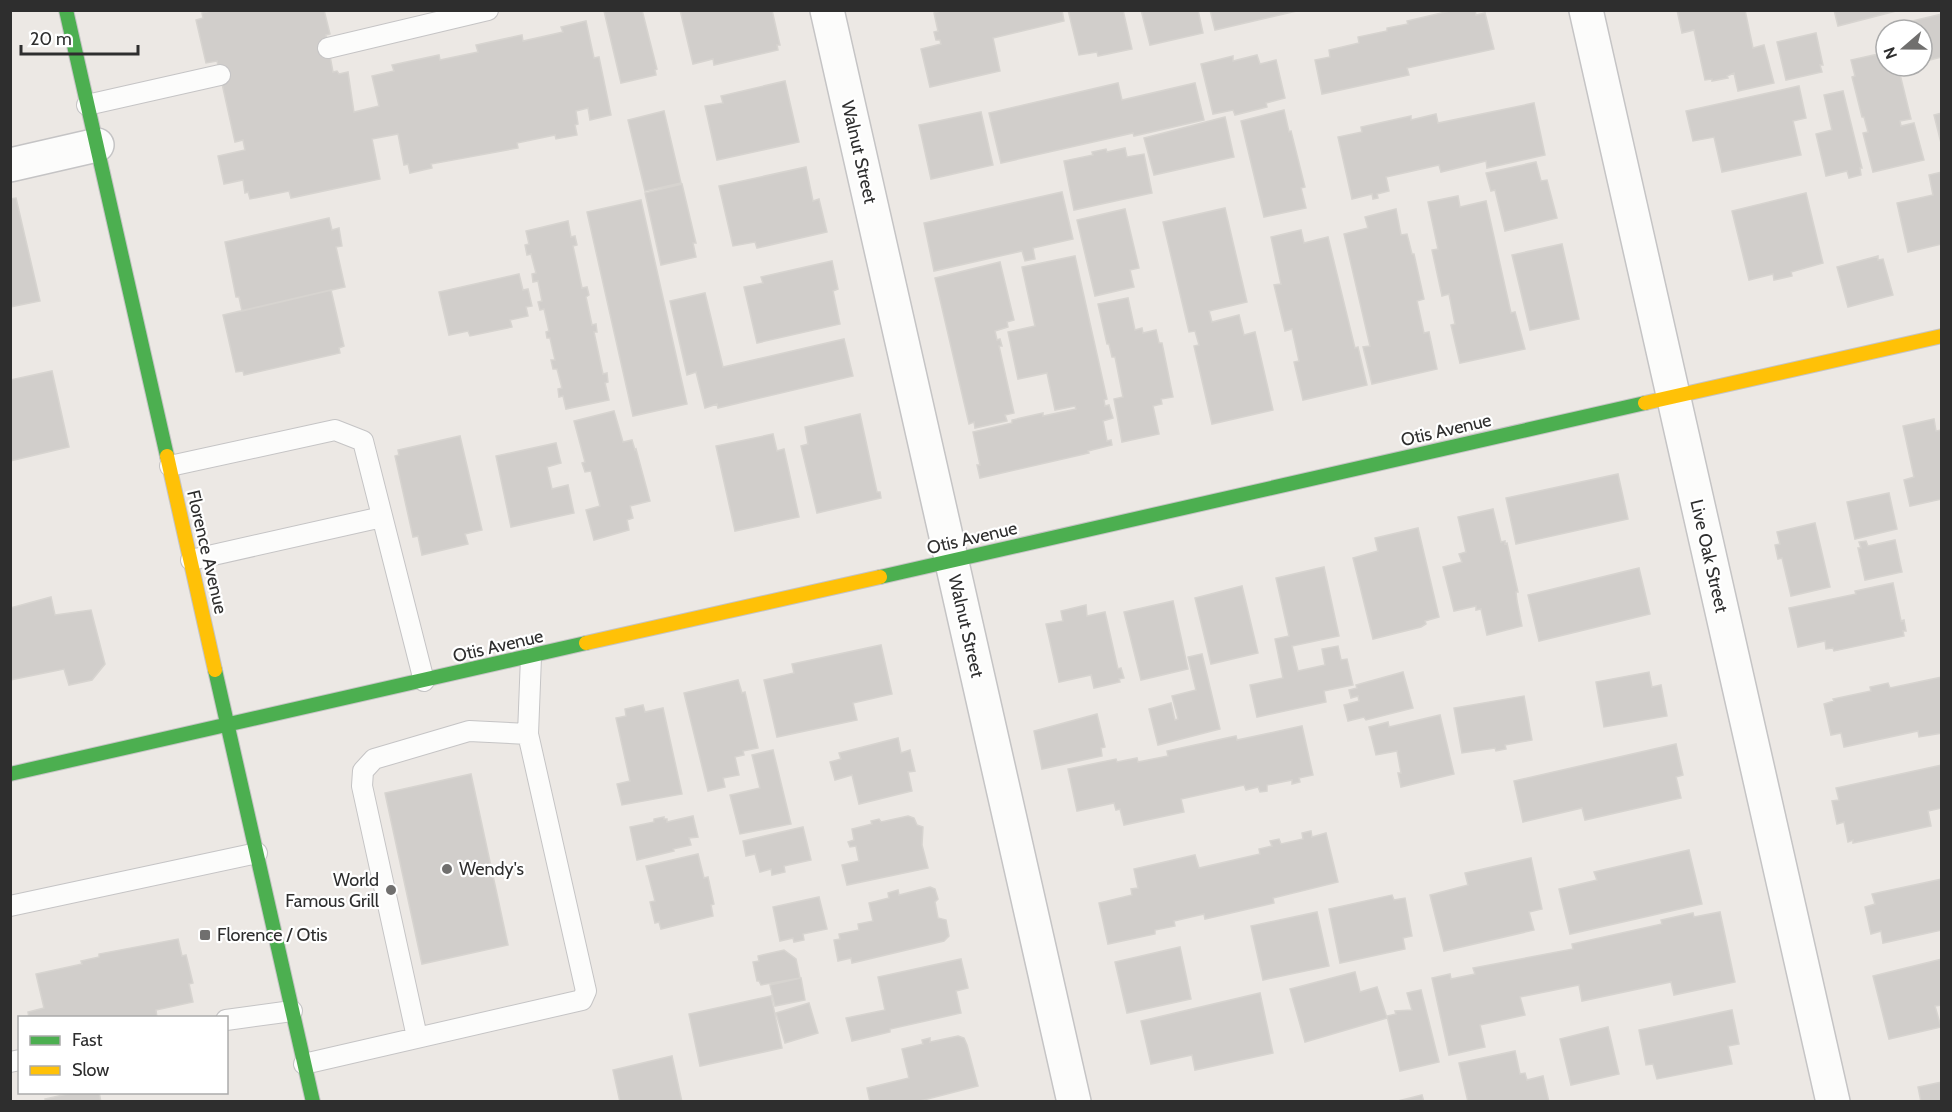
<svg xmlns="http://www.w3.org/2000/svg" width="1952" height="1112" font-family="Cabin,sans-serif">
  <rect width="100%" height="100%" fill="#ece8e4"/>
  <path fill="#d1cecb" stroke="#d7d4d0" stroke-width="1.5" d="M216 10H324L330 34 326 35 333 72 337 71 339 74 348 72 354 112 379 106 372 76 394 71 392 65 439 55 440 60 478 52 476 45 522 35 523 41 563 32 561 27 586 21 594 58 599 57 611 115 590 120 588 108 576 111 578 124 575 125 577 135 556 139 555 135 517 143 518 148 431 164 432 168 410 173 408 164 404 165 398 134 372 139 380 179 291 198 289 191 250 199 248 192 245 193 243 180 224 184 218 156 245 150 243 140 235 142 217 61 206 63 196 20 203 18 202 13Z
    M642 10 657 69 655 70 656 75 621 83 604 11Z
    M680 10H772L780 45H777L778 50 714 65 713 59 693 64Z
    M944 10H1062L1064 21 993 38 1000 71 930 87 921 49 941 44 940 40H936L934 32 938 31 934 13Z
    M1068 10H1123L1132 49 1098 56 1097 52 1079 55Z
    M1141 10H1198L1203 33 1150 45Z
    M1210 10H1301L1215 30Z
    M1454 10H1475L1476 15 1485 13 1494 49 1407 68 1409 75 1322 94 1315 60 1330 57 1329 50 1359 43 1358 37 1387 31V28L1408 24 1407 21Z
    M1677 10H1745L1753 48 1764 45 1774 83 1738 91 1734 73 1727 76 1728 78 1712 81V79L1705 80 1694 30 1682 33Z
    M1834 10H1900L1838 26Z
    M1942 14V57L1922 62V30H1914L1912 21Z
    M1816 33 1823 65H1820L1822 72 1786 80 1777 42Z
    M1883 53 1886 66H1898L1911 119 1900 121 1901 126 1914 123 1924 160 1873 172 1863 133 1868 132 1864 117H1862L1852 77 1855 76 1851 60Z
    M1257 55 1260 64 1276 60 1285 98 1266 103 1267 107 1235 115 1233 110 1213 114 1201 64 1233 56V61Z
    M785 81 799 142 717 160 705 106 723 103 721 96Z
    M1118 83 1122 100 1195 83 1204 120 1134 136 1133 133 1001 163 989 113Z
    M1799 86 1806 118 1793 121 1801 155 1722 172 1714 137 1693 141 1686 111Z
    M1843 91 1862 168H1860L1861 175 1849 178 1847 171 1826 176 1816 134 1832 130 1824 95Z
    M1534 103 1545 155 1487 168 1486 161 1441 172 1439 165 1386 177 1389 191 1377 194 1378 198 1373 199 1372 194 1352 199 1338 137 1362 132 1361 127 1411 116V120L1436 114 1438 123Z
    M1284 110 1289 132 1291 131 1305 187 1301 188 1306 208 1264 217 1241 121Z
    M664 111 681 183 645 191 628 120Z
    M981 112 993 165 931 179 919 125Z
    M1942 113V147L1934 115Z
    M1225 117 1234 157 1154 175 1144 138Z
    M1125 148 1127 157 1144 154 1152 193 1074 210 1064 161 1093 155 1092 152 1106 149 1107 152Z
    M1536 162 1541 181 1547 180 1557 218 1505 231 1495 190 1491 191 1486 173Z
    M806 167 813 201 819 199 827 232 757 248 755 242 733 246 719 186Z
    M1942 172V244L1908 252 1897 203 1933 195 1929 175Z
    M682 184 696 243H693L696 257 661 265 645 193Z
    M1062 192 1073 239 1033 248 1035 259 1025 261 1022 251 934 271 924 223Z
    M1806 193 1823 263 1791 272 1792 276 1774 280 1773 274 1749 280 1732 211Z
    M1458 196 1460 207 1486 201 1511 313 1515 312 1525 349 1460 363 1451 325 1455 324 1449 294 1442 296 1432 250 1438 249 1428 202Z
    M16 198 40 301 10 307V199Z
    M641 200 687 404 633 416 587 212Z
    M1225 208 1247 302 1209 311 1212 322 1239 315 1244 335 1255 332 1273 410 1212 424 1194 346 1199 345 1195 331 1189 332 1163 222Z
    M1125 209 1139 268 1130 270 1134 287 1095 296 1077 220Z
    M1396 209 1401 235 1407 234 1412 254H1414L1424 299 1417 301 1424 333 1429 332 1437 369 1372 384 1363 347 1370 346 1344 234 1368 228 1365 217Z
    M329 218 332 230 339 228 342 246 336 247 345 287 242 311 239 297H236L225 242Z
    M568 221 571 237 575 236 577 245 573 246 582 288 587 287 589 295 586 297 592 325 596 324 597 332H594L603 374 607 373 608 382 605 383 609 400 566 409 563 396 559 397 558 389 562 388 557 369H553L551 360H555L550 338H547L546 332 549 331 544 309 540 310 538 302 542 301 538 281 533 282 532 274 536 273 531 254 527 255 525 245 529 244 526 231Z
    M1301 230 1304 243 1328 237 1355 348 1358 347 1367 385 1303 400 1294 362 1299 361 1292 329 1285 331 1274 285 1281 284 1271 237Z
    M1562 244 1579 319 1530 330 1512 255Z
    M1075 256 1107 399 1104 400 1105 406 1109 405 1113 418 1103 421 1107 441 1111 440 1112 445 1088 451 1089 453 980 478 977 465H980L973 432 1012 423V420L1043 413V416L1076 409 1075 406 1055 410 1047 373 1018 379 1008 332 1035 326 1022 267Z
    M1878 256V260L1883 259 1893 295 1848 307 1837 267Z
    M832 261 838 289 833 291 840 324 757 343 744 287 763 283 761 277Z
    M1000 262 1014 320 1007 322 1008 327 995 331 997 340 1000 339 1002 346H999L1014 413 1005 415 1007 421 975 428 974 422 969 424 935 278Z
    M519 274 523 290 528 289 532 306 526 307 528 316 510 320 512 327 470 336 468 331 449 335 439 292Z
    M331 290 344 346 339 348 340 353 244 375 243 371 236 372 223 315Z
    M705 293 723 367 844 339 853 376 718 408 717 404 705 408 696 372 687 375 670 301Z
    M1128 298 1135 330 1142 328 1143 333 1156 330 1159 343H1162L1173 397 1161 399 1162 404 1153 406 1159 434 1122 442 1114 399 1123 397 1115 357H1112L1109 344H1107L1098 304Z
    M52 371 69 447 10 461V380Z
    M614 411 623 442 632 440 635 450 636 449 650 501 630 506 633 518 627 520 629 530 594 540 586 510 600 506 591 471 585 472 582 463 585 462 574 421Z
    M860 414 877 492H880L881 498 817 513 801 446 808 444 805 427Z
    M1934 419 1936 431 1942 430V499L1910 506 1904 480 1914 477 1903 426Z
    M773 434 777 451 784 449 799 517 735 531 716 446Z
    M460 436 482 530 465 534 468 544 422 555 418 536 413 537 395 456 399 455 398 450Z
    M556 443 561 463 547 467 552 489 568 485 574 513 511 527 496 456Z
    M1618 474 1628 519 1516 544 1506 498Z
    M1889 493 1897 529 1855 539 1847 502Z
    M1493 509 1501 542 1505 541V544L1507 543 1518 592H1516L1517 601 1522 626 1487 635 1481 609 1476 610V606L1454 611 1443 567 1462 562 1459 554 1466 552 1458 517Z
    M1815 523 1830 587 1791 596 1782 558 1778 559 1775 545 1780 544 1777 532Z
    M1418 528 1439 617 1425 621 1426 624 1421 627 1373 639 1353 558 1378 551 1375 538Z
    M1895 540 1902 572 1865 580 1858 548H1861L1859 542 1866 541 1868 546Z
    M1324 567 1339 636 1292 646 1298 671 1325 665 1322 649 1338 646 1341 660 1347 659 1353 685 1324 691 1326 702 1257 717 1250 685 1283 678 1275 639 1289 636 1276 578Z
    M1639 568 1650 614 1539 641 1528 595Z
    M1893 583 1901 621 1904 620 1906 631H1903L1904 636 1834 651 1833 648 1826 649 1825 641 1798 647 1789 608 1856 594 1855 591Z
    M1242 586 1258 653 1211 664 1195 598Z
    M51 597 55 615 91 610 105 664 92 680 69 685 64 669 10 680V608Z
    M1173 601 1188 669 1141 680 1124 612Z
    M1086 605 1087 616 1105 612 1118 669 1121 668 1124 678 1119 679 1120 682 1094 688 1091 675 1059 682 1046 624 1063 621 1061 611Z
    M881 645 892 694 853 703 857 720 777 737 764 680 794 673 792 664Z
    M1202 654 1220 729 1158 745 1149 709 1171 703 1175 720 1178 719 1172 696 1196 690 1188 657Z
    M1403 672 1413 708 1366 720 1364 717 1348 721 1344 705 1359 701 1358 696 1351 698 1349 690 1357 688 1356 685Z
    M1649 672 1652 687 1661 685 1667 716 1604 727 1596 682Z
    M1942 677V733L1919 737 1918 731 1844 747 1841 733 1831 735 1824 704 1834 701 1833 699 1871 691 1870 687 1888 683 1890 688Z
    M738 680 742 693 745 692 758 748 743 751 744 755 735 757 739 775 723 778 725 787 708 791 684 693Z
    M1524 696 1532 740 1505 745 1506 749 1496 751 1495 748 1462 753 1454 708Z
    M643 705 645 712 663 708 682 794 622 805 617 784 630 781 616 718 626 716 625 709Z
    M1097 714 1105 747 1101 748 1102 756 1042 769 1034 731Z
    M1440 715 1454 774 1401 787 1398 773H1401L1397 751 1376 755 1369 727 1388 722 1389 727Z
    M1302 726 1313 775 1299 778 1300 782 1292 784V780L1267 785V791L1260 792 1258 787 1246 790 1244 785 1181 799 1184 812 1124 825 1120 809 1116 810 1114 803 1077 811 1068 769 1116 759 1117 762 1137 758 1138 762 1168 756 1167 751 1236 736 1237 740Z
    M898 738 901 753 910 750 915 771 908 772 912 791 859 804 852 775 835 780 830 762 841 759 839 753Z
    M1676 744 1683 775 1676 777 1681 798 1585 820 1582 808 1523 822 1514 781Z
    M773 750 791 824 740 834 730 795 760 788 752 755Z
    M1942 765V808L1928 811 1931 826 1853 843V840L1848 842 1844 822 1837 824 1832 801 1839 800 1836 788Z
    M471 774 508 945 422 964 385 793Z
    M693 816 698 837 689 838 691 845 673 849 674 851 637 860 630 827 654 822V819L664 817V819H667V822Z
    M908 816 914 818 917 825 923 827 922 845 928 868 847 885 842 865 859 861 856 846 850 847 848 842 854 840 852 829 872 824 871 821 879 819 881 822Z
    M803 827 811 860 784 866 785 872 772 875 771 869 760 872 755 854 746 856 743 841Z
    M1311 831 1312 837 1326 833 1338 882 1273 898 1274 903 1205 919 1204 914 1174 921 1175 926 1155 930V934L1108 944 1099 903 1132 895 1131 889 1138 888 1134 869 1195 855 1199 868 1260 854 1259 849 1272 846 1270 841 1279 839 1281 844 1303 839 1302 833Z
    M1689 850 1702 904 1570 934 1559 889 1597 880 1594 872Z
    M698 854 704 878 708 877 714 904 711 905 713 916 661 929 659 922 655 923 650 902 655 901 646 866Z
    M1531 858 1542 909 1529 912 1534 930 1444 951 1430 895 1468 885 1465 873Z
    M1942 879V930L1883 943 1881 931 1871 934 1865 907 1875 904 1872 894Z
    M930 887 935 889 938 899 935 902 938 918 946 920 949 936 944 941 852 963 851 958 838 961 834 940 840 939 839 934 859 930 858 924 873 921 869 903 889 898 888 893 898 890 899 895Z
    M1392 895 1394 900 1405 898 1412 936 1403 938 1405 949 1340 963 1329 909Z
    M819 897 827 929 803 934 804 940 794 942 793 938 780 941 773 907Z
    M1317 912 1329 966 1263 980 1251 926Z
    M1720 912 1735 982 1674 995 1671 982 1582 1001 1579 985 1520 997 1525 1015 1480 1025 1485 1047 1449 1055 1432 978 1450 974 1451 979 1475 974 1473 968 1573 949 1572 944 1662 924 1661 920 1693 913 1694 917Z
    M178 939 182 956 186 955 193 983 189 984 193 1002 156 1010 157 1018H29L28 1012 44 1008 36 974 82 964 81 961 99 957V954Z
    M1180 947 1191 999 1127 1013 1115 962Z
    M784 950 796 959 800 978 761 985 759 981H757L753 962 759 961 758 956Z
    M961 959 968 988 956 991 961 1013 890 1029V1032L852 1041 846 1018 885 1010 878 977Z
    M1942 959V1005L1935 1006 1941 1027 1889 1039 1873 976Z
    M1355 972 1360 992 1377 987 1387 1018 1305 1042 1290 989Z
    M801 978 805 1000 775 1006 770 985Z
    M1421 990 1439 1062 1400 1071 1387 1016 1396 1014 1395 1011 1412 1010 1407 993Z
    M1260 993 1273 1053 1195 1070 1192 1055 1151 1064 1141 1021Z
    M771 996 782 1048 700 1066 689 1014Z
    M809 1003 818 1033 785 1043 776 1013Z
    M1732 1010 1739 1044 1728 1046 1732 1064 1657 1079 1653 1064 1646 1065 1639 1030Z
    M1608 1027 1619 1074 1571 1085 1560 1039Z
    M958 1036 964 1038 967 1045 978 1086 916 1102H870L867 1088 909 1078 902 1049 923 1044 922 1040 930 1038V1042Z
    M1515 1051 1520 1074 1525 1073 1527 1080 1543 1076 1549 1102H1468L1459 1063Z
    M672 1056 682 1102H620L613 1070Z
    M1942 1082V1102H1921L1918 1087Z
    M76 1092H99L101 1102H46L45 1099Z
    M1422 1095 1424 1102H1394Z"/>
  <g fill="none" stroke-linecap="round" stroke-linejoin="round">
    <defs>
      <path id="lane" d="M328 48 488 10
        M87 105 220 75
        M170 466 335 430 363 441 424 681
        M191 560 382 517
        M10 906 257 853
        M226 1020 292 1011
        M417 1037 362 786 363 771 374 759 469 731 528 734
        M10 1062 20 1060
        M304 1064 582 1000 586 991 528 734 531 657"/>
      <path id="street" d="M827 10 1074 1102
        M1586 10 1833 1102
        M10 165 97 145"/>
      <path id="fast" d="M66 10 167 456
        M880 577 1645 403
        M215 670 313 1102
        M10 774 586 643"/>
      <path id="slow" d="M1645 403 1942 336
        M167 456 215 670
        M586 643 880 577"/>
    </defs>
    <use href="#lane" stroke="#c5c4c5" stroke-width="22"/>
    <use href="#street" stroke="#c5c4c5" stroke-width="36"/>
    <use href="#fast" stroke="#c5c4c5" stroke-width="16"/>
    <use href="#slow" stroke="#c5c4c5" stroke-width="16"/>
    <use href="#lane" stroke="#fcfcfb" stroke-width="20"/>
    <use href="#street" stroke="#fcfcfb" stroke-width="33"/>
    <use href="#fast" stroke="#4caf50" stroke-width="14"/>
    <use href="#slow" stroke="#ffc107" stroke-width="14"/>
  </g>
  <g fill="#706f6e" stroke="#fff" stroke-width="2">
    <circle cx="447" cy="869" r="6"/>
    <circle cx="391" cy="890" r="6"/>
    <rect x="199" y="929" width="12" height="12" rx="3"/>
  </g>
  <g text-anchor="middle" stroke-width="4.5" stroke-linejoin="round" paint-order="stroke">
    <g font-size="18" fill="#2e2e2e" stroke="#fff">
      <text transform="translate(859 152) rotate(77)" y="6">Walnut Street</text>
      <text transform="translate(1446 430) rotate(-13)" y="6">Otis Avenue</text>
      <text transform="translate(972 538) rotate(-13)" y="6">Otis Avenue</text>
      <text transform="translate(207 552) rotate(77)" y="6">Florence Avenue</text>
      <text transform="translate(1709 556) rotate(77)" y="6">Live Oak Street</text>
      <text transform="translate(966 626) rotate(77)" y="6">Walnut Street</text>
      <text transform="translate(498 646) rotate(-13)" y="6">Otis Avenue</text>
    </g>
    <g font-size="18" fill="#2e2e2e" stroke="#fff" text-anchor="start">
      <text x="459" y="875">Wendy's</text>
      <text x="379" y="886" text-anchor="end">World<tspan x="379" dy="21">Famous Grill</tspan></text>
      <text x="217" y="941">Florence / Otis</text>
    </g>
  </g>
  <rect width="1952" height="1112" fill="none" stroke="#2e2e2e" stroke-width="24"/>
  <rect x="18" y="1016" width="210" height="78" fill="#ffffff" stroke="#ababab" stroke-width="1.5"/>
  <rect x="30" y="1036" width="30" height="9" fill="#4caf50" stroke="#ababab" stroke-width="1.5"/>
  <text x="72" y="1046" font-size="18" fill="#2e2e2e">Fast</text>
  <rect x="30" y="1066" width="30" height="9" fill="#ffc107" stroke="#ababab" stroke-width="1.5"/>
  <text x="72" y="1076" font-size="18" fill="#2e2e2e">Slow</text>
  <g transform="translate(1904 48) rotate(250)"><circle r="28" fill="#ffffff" stroke="#ababab" stroke-width="1.5"/>
  <path d="M0-4.5L10 22L0 15L-10 22Z" fill="#706f6e"/>
  <text y="-9" font-size="16" font-weight="bold" text-anchor="middle" fill="#2e2e2e">N</text>
  </g>
  <path d="M21 45v9h117v-9" fill="none" stroke="#2e2e2e" stroke-width="3"/>
  <text x="30" y="45" font-size="18" fill="#2e2e2e" stroke="#ffffff" stroke-width="4.5" paint-order="stroke">20 m</text>
</svg>
